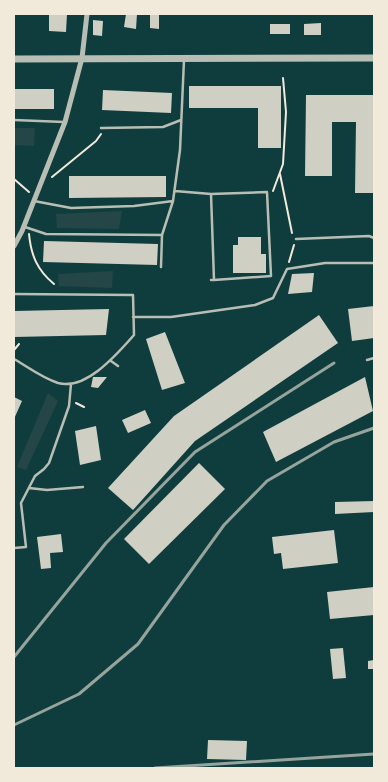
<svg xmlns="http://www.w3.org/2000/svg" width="388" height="782" font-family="Roboto,sans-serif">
  <rect width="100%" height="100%" fill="#0f3d3e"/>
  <path fill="#244646" d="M14 128H35L34 146 14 145Z
    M122 211 119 229 57 228 56 214Z
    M113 271 112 288 59 286 58 274Z
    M48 393 58 401 26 470 17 467Z"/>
  <path fill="#cfcfc3" d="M49 14H67L66 32 49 31Z
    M126 14H137L136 29 124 27Z
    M150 14H159V29L150 28Z
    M93 20 103 21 102 36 93 35Z
    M321 23V35H304V24Z
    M270 24H290V34H270Z
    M189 86H281V148H258V108H189Z
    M14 89H54V109H14Z
    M103 90 172 93 171 113 102 110Z
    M306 95H374V193H355L356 122H332V176H305Z
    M69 176H166V197L69 198Z
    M238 237H261V254H266V273H233V245H238Z
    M44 241 158 244 157 265 43 262Z
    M314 273 312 292 288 294 292 274Z
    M374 306V338L352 341 348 309Z
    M109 309 106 335 14 337V311Z
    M319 315 338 343 195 441 133 510 108 488 174 416Z
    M165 332 185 383 162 390 146 339Z
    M93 377H107L98 388 91 387Z
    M365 377 373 411 276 462 263 432Z
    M14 397 22 401 14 419Z
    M145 410 151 423 128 433 122 420Z
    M96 426 101 460 80 465 75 431Z
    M199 463 225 489 149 564 124 539Z
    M374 501V512L335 514V502Z
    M334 530 338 563 283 569 281 553 274 554 272 537Z
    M61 534 63 552 50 553 51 568 41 569 37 537Z
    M374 587V615L330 619 327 592Z
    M343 648 346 678 333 679 330 649Z
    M374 660V669H368V661Z
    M208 740 247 741 246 760 207 759Z"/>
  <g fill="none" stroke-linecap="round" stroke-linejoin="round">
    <path stroke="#f1e9da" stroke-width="2" d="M280 174 292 233
      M52 177 96 141 101 134
      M14 179 29 192
      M273 191 283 164 286 112 283 78
      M29 234C31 255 37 270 54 284
      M289 262 294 245
      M14 350 19 344
      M76 403 84 407"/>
    <path stroke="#b8beb3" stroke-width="2.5" d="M14 120 64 122
      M101 128 163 127 181 120
      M175 191 211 194
      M34 201 71 208 134 206 173 201
      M25 227 46 234 162 235
      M296 239 369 236 374 238
      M161 267 162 235 173 201 180 150 184 60
      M211 280H214L271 276 267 192 211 194 214 280
      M14 294 133 295 134 335C118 353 86 391 58 383 42 378 28 367 14 359
      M133 317H171L255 305 273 298 287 269 325 263H374
      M367 360 374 358
      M111 361 118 366
      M29 488 47 490 83 487
      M14 548 26 547 21 503 35 476 44 469 49 463 69 406 71 384"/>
    <path stroke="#b8beb3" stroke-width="5" d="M14 246 22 231 65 122 82 58 87 14"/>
    <path stroke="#b8beb3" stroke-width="7" d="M14 59 374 58"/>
    <path stroke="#97a49c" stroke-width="3" d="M14 657 106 543 195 452 334 363
      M14 725 79 694 138 644 224 525 267 481 334 442 374 428
      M155 768 374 754"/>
  </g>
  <rect width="388" height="782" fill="none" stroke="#f1e9da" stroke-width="30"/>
</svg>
